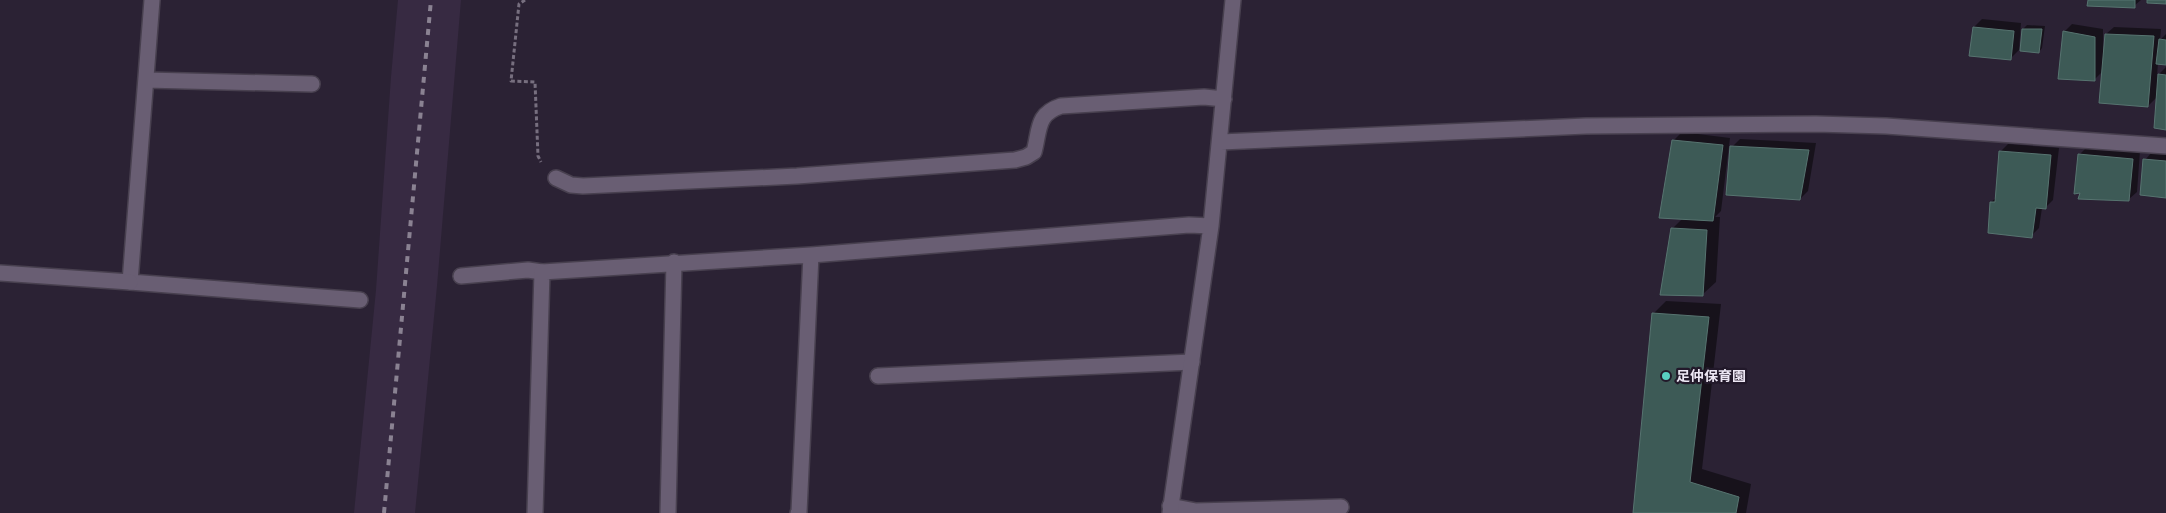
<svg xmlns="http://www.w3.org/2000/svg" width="2166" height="513" font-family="Quicksand,'Noto Sans JP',sans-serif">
  <rect width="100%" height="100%" fill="#2b2234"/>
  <path fill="#372a42" d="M398 0H461L437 286 415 513H354L376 290 391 77Z"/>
  <path fill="#0007" d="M2089 0H2141L2134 6Z
    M1982 19 2021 23 2019 50 2011 58 1974 27Z
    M2072 24 2103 29V55L2105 56 2106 34 2114 27 2161 29 2160 40 2166 34V64L2158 63 2157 76 2166 67V129L2157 97 2148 106 2103 71 2095 79 2064 32Z
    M2027 25 2045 26 2042 48 2039 52 2023 29Z
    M1682 132 1730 138 1721 211 1715 217H1720L1716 282 1703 294 1672 229 1683 218 1674 140Z
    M1740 139 1816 143 1808 191 1800 199 1732 147Z
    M2008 144 2059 148 2053 200 2045 208H2042L2039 228 2031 236 1991 202 1997 197 2000 152Z
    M2087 147 2140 151 2137 192 2129 199 2082 191 2079 155Z
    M2152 152 2166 153V196L2145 160Z
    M1666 301 1721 304 1702 469 1751 484 1746 513H1635L1653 314Z"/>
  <path fill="#3d5a56" stroke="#577470" d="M2088 0H2135V8L2087 6Z
    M2147 0H2166V4L2147 3Z
    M1973 27 2014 31 2011 60 1969 56Z
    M2022 29H2042L2039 53 2020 51Z
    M2063 31 2095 37V81L2058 79Z
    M2105 34 2154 36 2148 107 2099 103Z
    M2159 39 2166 40V65L2156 64Z
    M2158 74 2166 75V130L2154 128Z
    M1672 140 1723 145 1713 221 1659 218Z
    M1730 146 1809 150 1800 200 1726 195Z
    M1999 151 2051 155 2046 209 2036 208 2032 238 1988 233 1990 202H1995Z
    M2078 154 2133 159 2129 201 2078 199 2080 193 2074 194Z
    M2143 159 2166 161V198L2140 195Z
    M1671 228 1707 230 1703 296 1660 295Z
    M1652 313 1709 317 1690 482 1739 497 1736 513H1633Z"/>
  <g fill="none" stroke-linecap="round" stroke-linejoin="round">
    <defs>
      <path id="lane" d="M152 0 130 282 360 300
        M146 80 312 84
        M461 276 528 270 542 272
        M878 376 1192 362
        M1170 506 1196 511 1341 507"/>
      <path id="street" d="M1221 142 1586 126 1816 124 1886 126 2166 146
        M556 178 571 185 583 186 797 176 1015 160 1026 157 1034 152C1040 130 1036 114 1061 106L1204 97 1224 99
        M0 273 130 282
        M535 513 542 272 811 255 1189 225 1211 226
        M668 513 674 262
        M798 513 799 512 811 255
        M1170 513 1211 226 1233 0"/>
    </defs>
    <use href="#lane" stroke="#48404f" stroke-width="18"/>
    <use href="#street" stroke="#48404f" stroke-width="18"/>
    <path stroke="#776f7f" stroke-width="3" stroke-dasharray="4 2.5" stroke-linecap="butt" d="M525 0 519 4 511 81 535 82 538 156 541 162"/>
    <use href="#lane" stroke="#695e73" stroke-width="15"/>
    <use href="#street" stroke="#695e73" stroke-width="15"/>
    <path stroke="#8a8292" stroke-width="4" stroke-dasharray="6 6" stroke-linecap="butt" d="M384 513 431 0"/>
  </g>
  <circle fill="#58cec1" stroke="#22192a" stroke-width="2" cx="1666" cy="376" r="5"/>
  <g text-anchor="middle" stroke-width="4.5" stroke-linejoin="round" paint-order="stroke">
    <g font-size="14" font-weight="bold" fill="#ede7f4" stroke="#22192a" text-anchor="start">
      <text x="1676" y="381">足仲保育園</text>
    </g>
  </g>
</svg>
